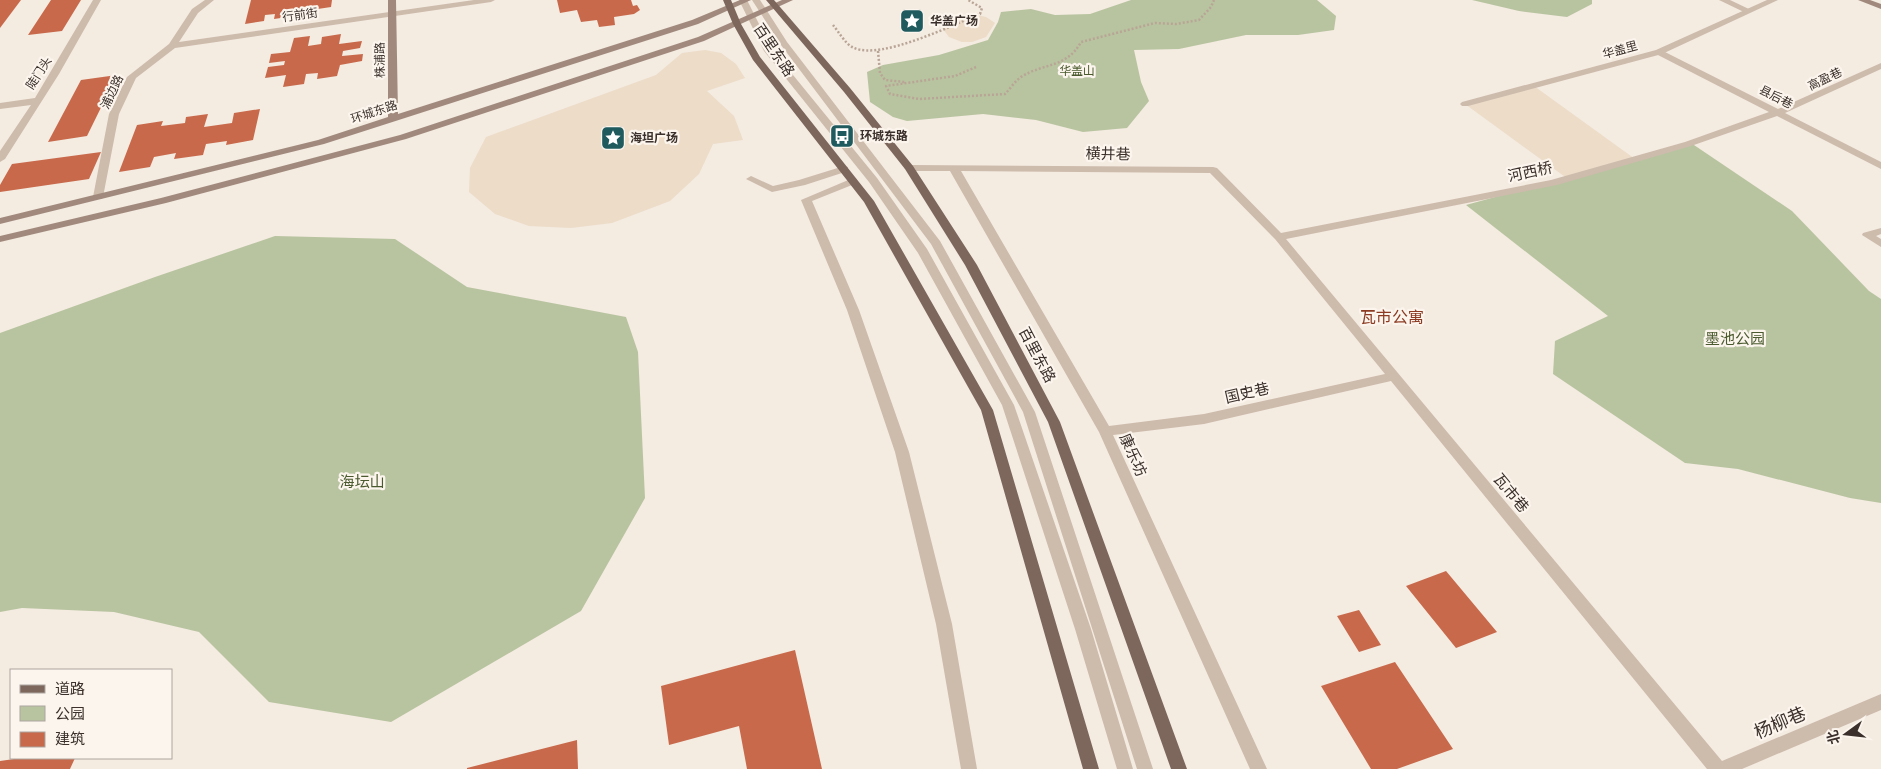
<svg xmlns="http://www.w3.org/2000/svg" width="1881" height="769" font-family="'DejaVu Sans','Noto Sans SC',sans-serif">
  <rect width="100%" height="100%" fill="#f4ebe1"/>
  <path fill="#b8c4a0" d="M1131 0H1317L1336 16 1334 30 1298 35H1246L1179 49 1134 50 1141 82 1149 101 1127 128 1083 132 1036 120 983 114 907 121 893 117 870 102 867 72 883 65 939 55 988 40 998 22 1001 12 1031 9 1055 15 1090 14Z
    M1472 0H1592V4L1567 17 1519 11Z
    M1691 143 1792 211 1869 291 1881 299V503L1850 498 1738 469 1685 463 1553 374 1555 341 1608 316 1466 205Z
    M275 236 395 239 467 287 626 317 638 352 645 498 581 611 391 722 269 702 199 632 114 612 22 608 0 612V333L155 277Z"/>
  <path fill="#ecdcc8" d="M959 14H972L986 17 995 23 986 37 972 42H962L949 37 943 29 946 19Z
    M705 50 721 53 736 64 745 78 707 91 734 116 743 140 713 144 699 174 670 201 612 223 571 228 529 226 495 214 469 192 470 168 486 137 656 75 682 53Z
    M1534 86 1635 159 1568 179 1465 104Z"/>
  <path fill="#c8694b" d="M0 0H21L0 28Z
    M51 0H81L62 31 28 35Z
    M251 0H332L331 7 311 10V6L303 7 301 15 274 19 275 14 265 15 264 21 245 24Z
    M557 0H631L633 6 637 5 640 10 634 14 614 17 615 25 599 27 597 20 581 22 577 10 560 13Z
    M341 34 339 44 362 41 360 48 343 51 342 56 363 54 362 61 340 65 337 76 317 79 318 73 306 74 304 84 283 87 286 75 265 78 268 67 284 65 285 61 269 63 271 54 290 52 294 38 310 36 308 46 321 44 322 37Z
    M117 75 87 136 48 142 81 80Z
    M260 109 253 140 226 145 227 141 206 144 203 155 174 159 176 153 154 157 150 167 119 172 137 125 163 121 161 126 185 123 186 117 208 114 204 127 232 123 234 113Z
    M101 152 89 179 0 192V185L12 164Z
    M1446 571 1497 632 1456 648 1406 586Z
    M1359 610 1381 645 1359 652 1337 616Z
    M795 650 822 769H747L739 726 669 745 661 686Z
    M1395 662 1453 749 1397 769H1371L1321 686Z
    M577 740 578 769H467V768Z
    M21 758H75L70 769H0V761Z"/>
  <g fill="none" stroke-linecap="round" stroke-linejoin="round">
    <path stroke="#b9a596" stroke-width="2.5" stroke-dasharray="2 2" stroke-linecap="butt" d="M833 25C839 32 845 44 854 48 882 60 952 25 980 14L982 8 968 0
      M878 51 880 73 885 80 905 82
      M976 67 955 76 886 86 890 94 919 99 1005 94C1010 89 1015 81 1021 77 1043 63 1067 68 1081 42L1155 23 1176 24 1199 20 1211 7 1214 0"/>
    <path fill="#cdbbac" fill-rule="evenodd" d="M739 0H747L771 48 877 178 927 249 1014 405 1091 629 1133 769H1117L1075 629 1002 405 918 253 869 182 764 51Z
      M752 0H760L787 42 940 241 1035 412 1153 769H1137L1023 412 931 244 781 45Z
      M1767 0H1778L1662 54 1468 106H1462L1460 104 1462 102 1656 50Z
      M844 166 848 167V171L805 185 772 192 746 179 751 176 773 186 799 180Z
      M1881 228V234L1876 236 1881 239V247L1862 235 1863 233Z"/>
    <path fill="#cdbbac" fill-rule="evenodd" d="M93 0H101L59 74 5 159 0 162V151L31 105 0 109V103L35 98Z
      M205 0H214L198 13 179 42 474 0H495L491 2 175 48 136 78 119 114 103 197 102 199H94L93 197 109 114 127 77 169 44 192 9Z
      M1719 0H1730L1753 11 1746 13Z
      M1659 49 1778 109 1881 63V69L1785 113 1881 162V169L1777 116 1691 146 1557 185 1286 239 1722 761 1881 694V710L1742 769H1707L1391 381 1204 424 1113 435 1267 769H1250L1099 432 950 171H909L904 168 909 165 1213 167 1217 168 1281 233 1551 180 1685 142 1769 112 1656 54 1655 52ZM961 171 1210 173 1275 239 1385 374 1204 414 1109 426Z
      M853 178 857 179V183L812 201 859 310 909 452 952 624 977 769H961L936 624 895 452 847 310 801 200Z"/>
    <path fill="#a18a7d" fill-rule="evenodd" d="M388 0H396L398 114 692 20 740 0H751L698 24 324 144 0 224V218L318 140 388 117Z
      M782 0H793L704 41 406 139 166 203 0 242V236L161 198 400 135 698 37Z
      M1858 0H1870L1881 4V9Z"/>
    <path fill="#7d675c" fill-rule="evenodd" d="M723 0H731L741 24 760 57 874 201 993 410 1099 769H1083L981 410 864 202 753 60 733 24Z
      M766 0H774L850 88 913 166 977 265 1060 422 1187 769H1171L1048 422 965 265 905 169 844 92Z"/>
  </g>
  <defs>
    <symbol id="sight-square" viewBox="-11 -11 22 22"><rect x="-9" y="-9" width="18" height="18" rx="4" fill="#1f5a5e" stroke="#fbf5ee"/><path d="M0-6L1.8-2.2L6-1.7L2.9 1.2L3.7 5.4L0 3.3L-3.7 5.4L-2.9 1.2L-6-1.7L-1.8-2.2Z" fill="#fff"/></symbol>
    <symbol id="bus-square" viewBox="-11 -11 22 22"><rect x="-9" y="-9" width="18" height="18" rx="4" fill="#1f5a5e" stroke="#fbf5ee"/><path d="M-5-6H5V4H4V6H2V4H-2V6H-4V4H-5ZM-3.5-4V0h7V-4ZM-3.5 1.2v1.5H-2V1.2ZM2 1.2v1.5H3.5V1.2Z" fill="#fff"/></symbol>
  </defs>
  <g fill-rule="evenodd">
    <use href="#sight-square" x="898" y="7" width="28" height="28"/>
    <use href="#bus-square" x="828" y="122" width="28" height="28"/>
    <use href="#sight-square" x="599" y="124" width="28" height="28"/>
  </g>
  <g text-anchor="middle" stroke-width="4.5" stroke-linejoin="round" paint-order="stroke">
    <g font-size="12" fill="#3b302b" stroke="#fbf5ee">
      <text transform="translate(300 15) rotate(-8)" y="4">行前街</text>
      <text transform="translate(1620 50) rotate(-15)" y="4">华盖里</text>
      <text transform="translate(380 60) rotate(-91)" y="4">株浦路</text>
      <text transform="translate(39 73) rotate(-57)" y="4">陡门头</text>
      <text transform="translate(1825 79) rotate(-26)" y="4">高盈巷</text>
      <text transform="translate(112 92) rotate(-65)" y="4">浦边路</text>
      <text transform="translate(1776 97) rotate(27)" y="4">县后巷</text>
      <text transform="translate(374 112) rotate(-18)" y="4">环城东路</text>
    </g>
    <g font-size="12" font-weight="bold" fill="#3b302b" stroke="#fbf5ee" text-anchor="start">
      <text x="930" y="25">华盖广场</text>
      <text x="860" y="140">环城东路</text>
      <text x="630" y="142">海坦广场</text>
    </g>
    <g font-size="12" fill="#4a5a2e" stroke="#fbf5ee">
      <text x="1077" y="75">华盖山</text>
    </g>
    <g font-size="15" fill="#3b302b" stroke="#fbf5ee">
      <text transform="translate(774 50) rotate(56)" y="5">百里东路</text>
      <text transform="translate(1108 154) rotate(1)" y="5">横井巷</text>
      <text transform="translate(1530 172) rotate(-12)" y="5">河西桥</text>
      <text transform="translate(1037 355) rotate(62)" y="5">百里东路</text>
      <text transform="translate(1247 393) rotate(-13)" y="5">国史巷</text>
      <text transform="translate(1133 455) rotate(66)" y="5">康乐坊</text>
      <text transform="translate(1511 493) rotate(50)" y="5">瓦市巷</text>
    </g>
    <g font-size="15" fill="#4a5a2e" stroke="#fbf5ee">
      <text x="1735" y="344">墨池公园</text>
      <text x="362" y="487">海坛山</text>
    </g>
    <g font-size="16" fill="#8c3b22" stroke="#fbf5ee">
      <text x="1392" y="323">瓦市公寓</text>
    </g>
    <g font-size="18" fill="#3b302b" stroke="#fbf5ee">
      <text transform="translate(1780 723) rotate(-23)" y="6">杨柳巷</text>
    </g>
  </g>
  <rect x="10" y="669" width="162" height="90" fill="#fbf5ee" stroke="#aea6a0"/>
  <rect x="20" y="685" width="25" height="8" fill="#7d675c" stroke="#aea6a0"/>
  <text x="55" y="694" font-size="15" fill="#3b302b">道路</text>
  <rect x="20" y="706" width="25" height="15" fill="#b8c4a0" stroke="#aea6a0"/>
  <text x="55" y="719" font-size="15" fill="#3b302b">公园</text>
  <rect x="20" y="732" width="25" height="15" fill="#c8694b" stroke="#aea6a0"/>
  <text x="55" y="744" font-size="15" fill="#3b302b">建筑</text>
  <g transform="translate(1846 734) rotate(255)" stroke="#fbf5ee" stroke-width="4" paint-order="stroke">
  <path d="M0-4L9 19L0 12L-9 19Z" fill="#3b302b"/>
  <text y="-8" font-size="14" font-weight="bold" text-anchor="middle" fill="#3b302b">北</text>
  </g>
</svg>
